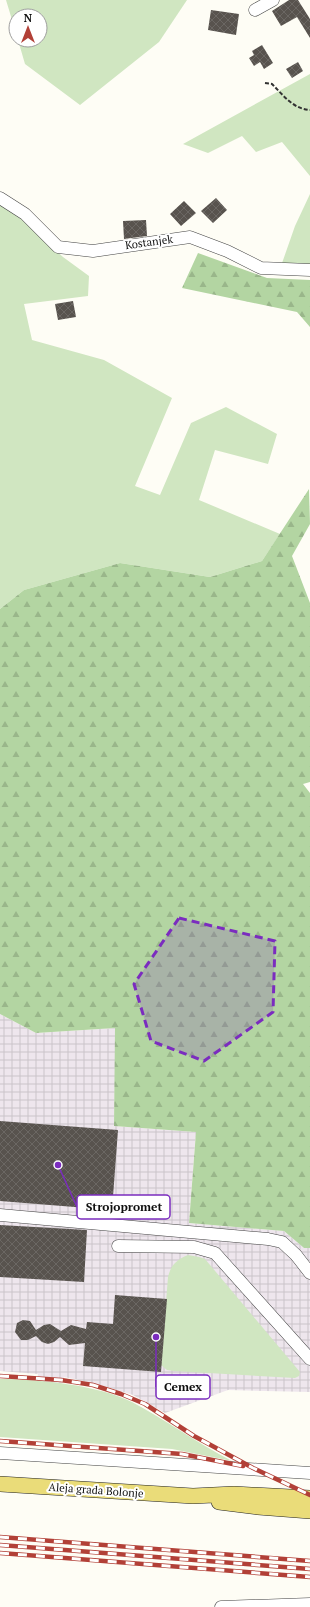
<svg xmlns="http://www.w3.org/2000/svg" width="310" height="1607" font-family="'PT Serif',serif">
  <defs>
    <pattern id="industrial-grid" width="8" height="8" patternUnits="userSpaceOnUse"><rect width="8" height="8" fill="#eee6ed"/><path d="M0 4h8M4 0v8" fill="none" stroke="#cbc4ca"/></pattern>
    <pattern id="forest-firs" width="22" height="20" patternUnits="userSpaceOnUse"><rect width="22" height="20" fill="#b3d5a2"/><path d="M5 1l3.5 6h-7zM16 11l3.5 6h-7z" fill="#99b68a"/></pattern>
    <pattern id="building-cross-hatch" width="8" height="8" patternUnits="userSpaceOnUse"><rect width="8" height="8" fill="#58534e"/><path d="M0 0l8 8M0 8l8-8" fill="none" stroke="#6b6763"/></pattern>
  </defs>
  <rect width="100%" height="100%" fill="#fefdf5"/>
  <path fill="url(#industrial-grid)" d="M0 1014 36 1033 116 1028 114 1126 196 1132 189 1223 284 1231 304 1248H310V1392L228 1390 165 1413 133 1395 97 1384 64 1377 62 1384 37 1381 38 1374 0 1371Z"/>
  <path fill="#d0e6c1" d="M6 0H187L159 42 80 105 25 64 18 40H40V16H16V33Z
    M310 74V176L282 142 256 152 242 136 208 153 183 144Z
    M310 194V265L281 266 295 226Z
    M0 203 17 215 63 257 89 276 88 296 24 304 32 340 104 360 172 398 135 486 160 495 191 423 226 407 277 434 268 464 215 450 199 500 280 534 262 561 210 577 120 563 24 590 0 609Z
    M188 1255 199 1257 205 1259 300 1372 299 1376 295 1378 174 1371 167 1370 161 1365 168 1277C171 1265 176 1260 188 1255Z
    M0 1379C38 1379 98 1385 132 1402 166 1420 197 1443 232 1461L172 1449 0 1437Z"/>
  <path fill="url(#forest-firs)" d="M198 253 267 278 310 280V327L297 312 182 288Z
    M309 489 310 524 292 556 310 603V782L303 784 310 793V1248H304L284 1231 189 1223 196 1132 114 1126 115 1028 36 1033 0 1014V609L24 590 120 563 210 577 262 561Z"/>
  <path fill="url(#building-cross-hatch)" d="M289 0H298L310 19V38L297 17 281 26 272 11Z
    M211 10 239 14 236 35 208 30Z
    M262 45 273 63 264 69 260 62 254 66 249 58 254 55 252 51Z
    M298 62 303 71 292 78 286 69Z
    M216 198 227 210 213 223 201 211Z
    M184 201 196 213 181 226 170 214Z
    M146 220 147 236 124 239 123 221Z
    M73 301 76 317 58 320 55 304Z
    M0 1121 118 1130 112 1210 0 1201Z
    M0 1225 87 1230 84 1282 0 1277Z
    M115 1295 167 1299 161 1372 83 1366 85 1343 69 1345 60 1337 54 1342 48 1344 42 1342 36 1336 28 1340H21L15 1332 17 1323 23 1320 30 1321 36 1330 44 1325 50 1324 61 1331 71 1325 86 1329 87 1322 113 1324Z"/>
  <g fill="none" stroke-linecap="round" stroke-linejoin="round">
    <defs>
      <path id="minor" d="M255 10 273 0
        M0 198 25 214 58 247 93 251 190 237 227 251 261 268 310 270
        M0 1215 268 1239 282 1242 296 1255 310 1273
        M118 1246 194 1247 215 1253 310 1359
        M0 1453 310 1473
        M221 1607 310 1604"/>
      <path id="major" d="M0 1484 193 1496 234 1494 310 1498
        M219 1502 258 1507 310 1511"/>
    </defs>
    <use href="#minor" stroke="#434343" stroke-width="13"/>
    <use href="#major" stroke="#212121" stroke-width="16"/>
    <path stroke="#323232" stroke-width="2" stroke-dasharray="4 2" stroke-linecap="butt" d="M265 83 272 84C283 95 293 109 310 110"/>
    <use href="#minor" stroke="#fff" stroke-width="12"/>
    <use href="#major" stroke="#eadc79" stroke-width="15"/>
    <defs>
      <path id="rail" d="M0 1376 61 1380 93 1385 121 1394 145 1404 194 1436 253 1468 310 1495
        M0 1441 182 1454 243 1466
        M0 1537 310 1561
        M0 1545 310 1569
        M0 1553 310 1577"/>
    </defs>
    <use href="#rail" stroke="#b24037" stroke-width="4.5"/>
    <use href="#rail" stroke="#fff" stroke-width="3" stroke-dasharray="9" stroke-linecap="butt"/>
  </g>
  <path fill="#7b2cbf" fill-opacity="0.2" stroke="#7b2cbf" stroke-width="3" stroke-dasharray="8 5" stroke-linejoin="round" d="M179 918 275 941 273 1012 204 1061 151 1041 134 984Z"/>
  <g text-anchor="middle" stroke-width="4" stroke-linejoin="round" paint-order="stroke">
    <g font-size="11" fill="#101010" stroke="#fff">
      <text transform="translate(149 242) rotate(-8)" y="4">Kostanjek</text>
      <text transform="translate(96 1490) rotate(4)" y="4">Aleja grada Bolonje</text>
    </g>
  </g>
  <path fill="none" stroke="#7b2cbf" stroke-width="1.5" d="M58 1165L77 1207M156 1337L156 1387"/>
  <g fill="#7b2cbf" stroke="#fff" stroke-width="1.5">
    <circle cx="58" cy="1165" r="4"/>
    <circle cx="156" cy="1337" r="4"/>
  </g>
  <g fill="#fff" stroke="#7b2cbf" stroke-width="1.5">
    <rect x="77" y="1195" width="93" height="24" rx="4"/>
    <rect x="156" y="1375" width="54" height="24" rx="4"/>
  </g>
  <g font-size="12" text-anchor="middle" font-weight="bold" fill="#101010">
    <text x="124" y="1211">Strojopromet</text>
    <text x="183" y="1391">Cemex</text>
  </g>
  <g transform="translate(28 28)"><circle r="19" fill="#ffffff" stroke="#9f9f9f"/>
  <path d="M0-3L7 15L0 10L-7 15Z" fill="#b24037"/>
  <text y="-6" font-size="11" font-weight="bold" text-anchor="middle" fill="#101010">N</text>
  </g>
</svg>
